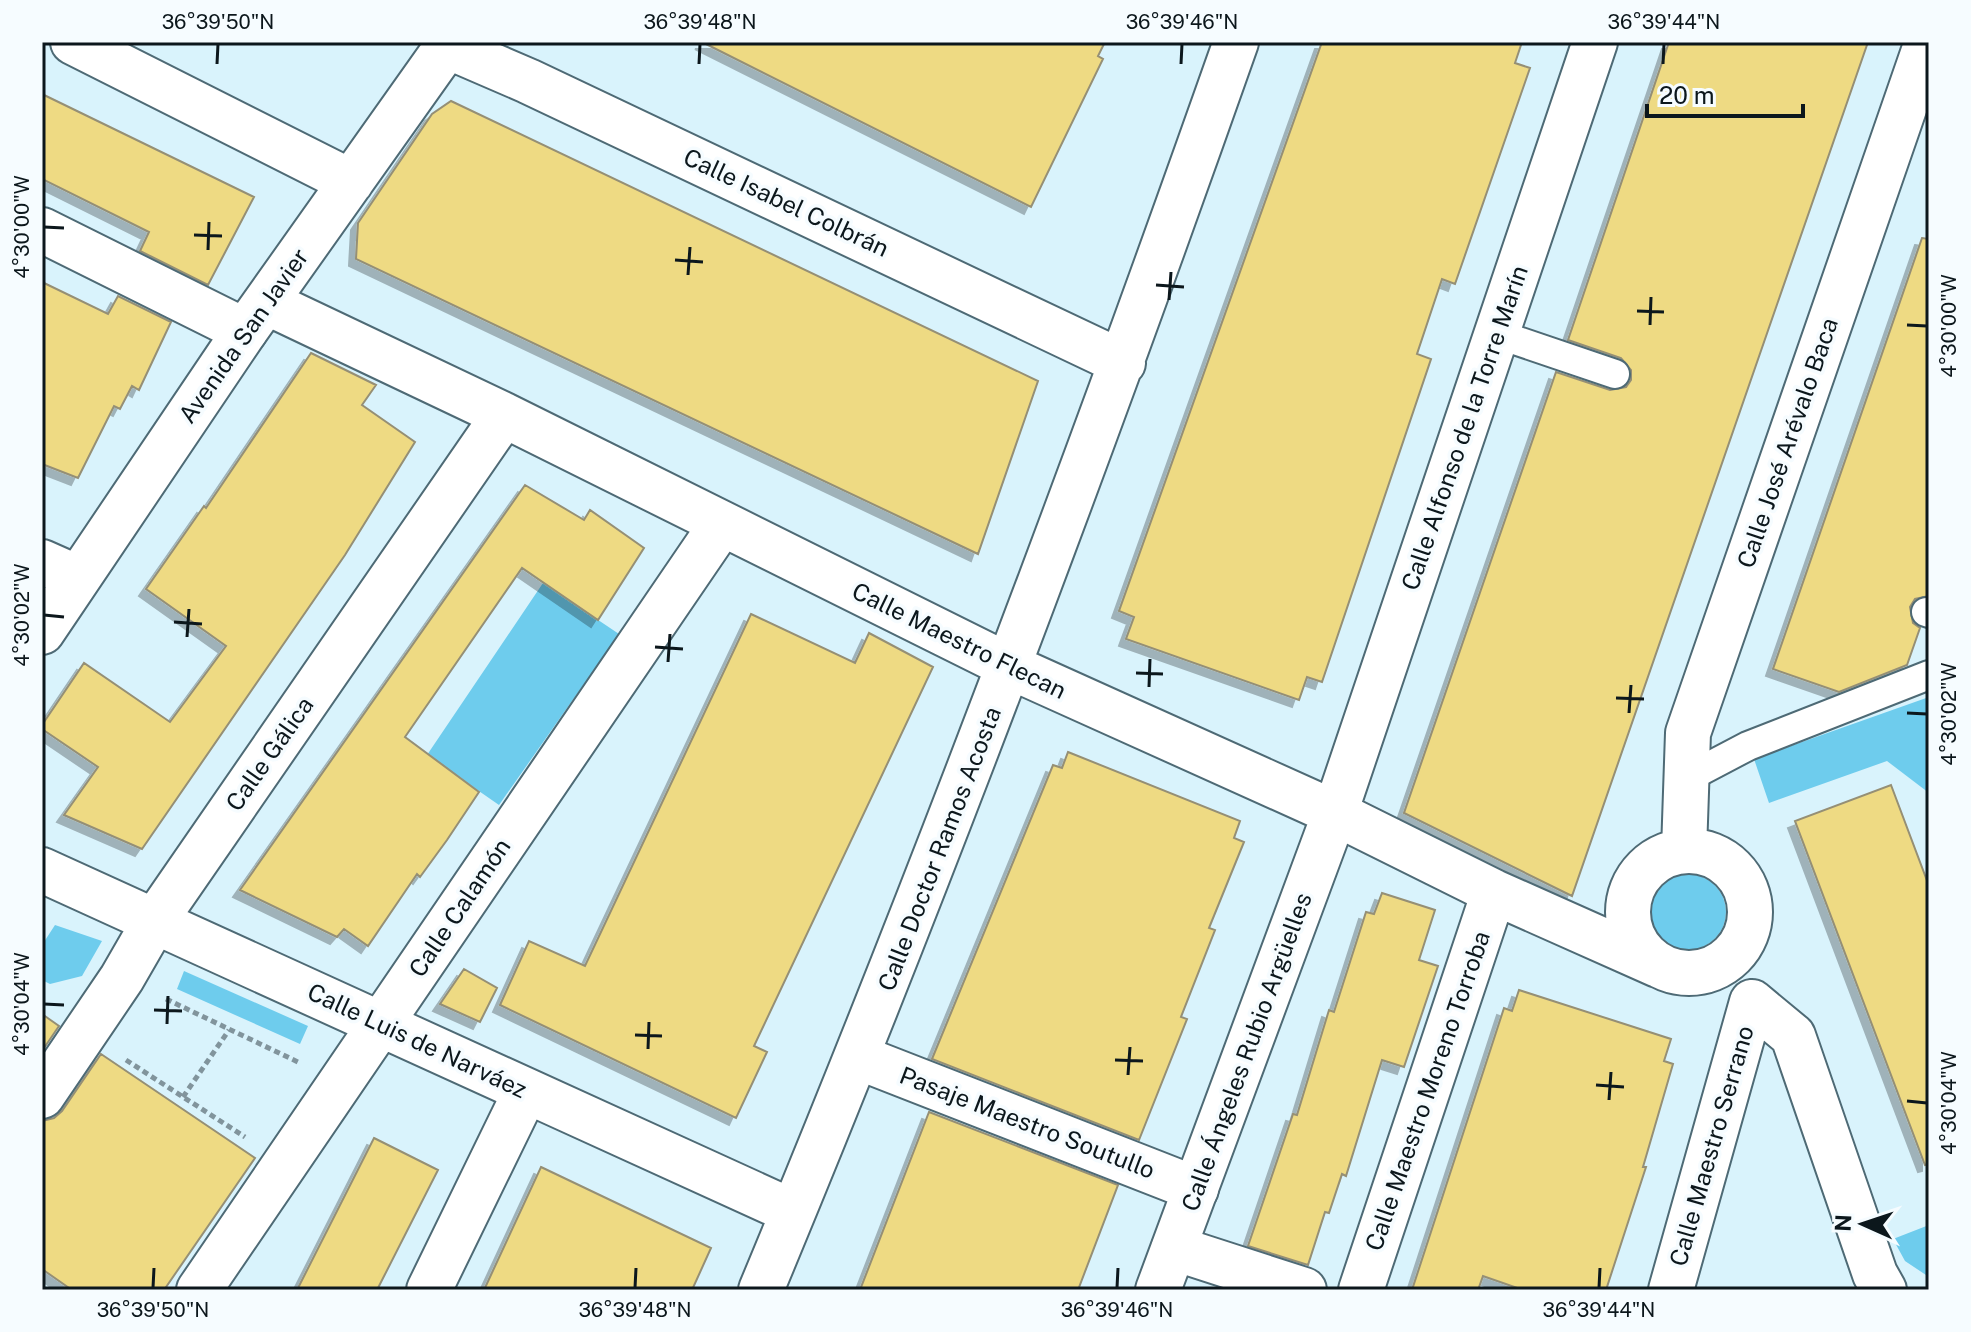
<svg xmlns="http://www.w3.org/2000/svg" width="1971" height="1332" font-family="'Public Sans',sans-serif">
  <defs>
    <filter id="shadow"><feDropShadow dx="-7" dy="7" stdDeviation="0" flood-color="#0004"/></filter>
  </defs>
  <rect width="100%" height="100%" fill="#d9f3fc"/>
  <path fill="#6ecced" d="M543 583 619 634 499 805 427 755Z
    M1929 697V793L1887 761 1769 803 1754 759Z
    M1650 912a38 38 0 1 1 76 0a38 38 0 1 1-76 0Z
    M55 925 102 941 82 976 50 984 42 980V945Z
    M184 971 308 1026 300 1044 177 989Z
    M1929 1225V1277L1905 1261 1893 1239Z"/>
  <path fill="#eeda83" stroke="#958f75" stroke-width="2" filter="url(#shadow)" d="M702 42H1105L1098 56 1103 59 1031 207Z
    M1322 42H1522L1515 63 1530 68 1455 284 1442 279 1417 354 1431 359 1322 682 1307 677 1299 700 1126 639 1134 617 1119 611Z
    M1669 42H1868L1572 896 1404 813 1556 372 1610 390 1626 387 1631 380V370L1621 358 1568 340Z
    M42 94 254 197 208 285 140 251 149 232 42 179Z
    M451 101 1038 381 978 554 356 259 358 223 432 114Z
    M1922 238 1929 239V596L1915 599 1910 607 1913 623 1920 628 1907 665 1839 692 1773 669Z
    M42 282 108 314 118 296 171 322 139 390 132 386 120 409 114 406 78 478 42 464Z
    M311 353 376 385 362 405 415 442 345 555 142 849 64 815 98 767 42 729V725L84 663 170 722 226 646 146 589 204 506 206 508Z
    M525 485 584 520 590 510 644 548 598 620 522 568 405 737 479 792 447 840 420 877 417 874 368 946 344 929 337 937 240 890Z
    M751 614 855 663 869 633 933 667 754 1046 767 1052 736 1118 500 1005 529 941 585 966Z
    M1068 752 1240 821 1234 838 1244 842 1209 928 1215 930 1181 1017 1187 1019 1139 1140 932 1059 1053 765 1062 768Z
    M1891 785 1929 886V1164L1925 1165 1795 821Z
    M1382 893 1435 910 1419 960 1438 966 1404 1067 1382 1060 1346 1176 1342 1174 1329 1213 1325 1212 1308 1265 1248 1246 1293 1114 1297 1115 1329 1010 1334 1012 1366 912 1374 914Z
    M464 969 497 988 480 1022 440 1004Z
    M1519 990 1671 1039 1664 1061 1673 1064 1643 1167H1646L1606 1290H1523L1483 1276 1478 1290H1412L1504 1008 1512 1011Z
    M42 1014 59 1026 42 1051Z
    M101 1054 255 1158 164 1290H72L42 1269V1121L54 1118 62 1111Z
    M929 1112 1118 1185 1078 1290H860Z
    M374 1138 438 1170 377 1290H297Z
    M541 1167 711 1248 692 1290H484Z"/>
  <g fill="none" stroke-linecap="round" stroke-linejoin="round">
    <defs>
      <path id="service" d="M1497 334 1615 374
        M1926 612 1929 613
        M1687 778 1748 746 1929 675"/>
      <path id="pedestrian" d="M42 230 245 331
        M858 1057 1196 1189
        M1174 1248 1304 1290
        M429 1290 526 1091"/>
      <path id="minor" d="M73 42 351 182
        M447 46 528 81 1123 363
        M266 302 504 415 1011 667 1335 813 1494 892 1658 965
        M42 562 78 578
        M42 632 245 331 450 42
        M1628 912a61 61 0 1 1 122 0a61 61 0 1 1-122 0Z
        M1684 851 1688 733 1927 42
        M42 870 793 1212
        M1752 1002 1793 1036 1875 1274 1884 1290
        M42 1096 122 978 156 919 504 415
        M199 1290 721 525
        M761 1290C932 879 1088 462 1236 42
        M1158 1290 1335 813 1595 42
        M1361 1290 1494 892
        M1671 1290 1752 1002"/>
    </defs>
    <use href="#service" stroke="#4e6a75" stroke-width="32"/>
    <use href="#pedestrian" stroke="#4e6a75" stroke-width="48"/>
    <use href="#minor" stroke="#4e6a75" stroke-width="48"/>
    <path stroke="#81949c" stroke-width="5" stroke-dasharray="6 4" stroke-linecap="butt" d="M166 999 298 1062
      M126 1060 245 1137
      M183 1097 229 1030"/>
    <use href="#service" stroke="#fff" stroke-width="28"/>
    <use href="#pedestrian" stroke="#fff" stroke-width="44"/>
    <use href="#minor" stroke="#fff" stroke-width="44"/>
  </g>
  <path fill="none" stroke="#0c171c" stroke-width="3" d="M217 64 218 44M699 64 700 44M1181 64 1182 44M1663 64 1664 44M44 227 64 228M194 235 222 236M208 250 209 222M675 260 703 262M688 275 690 247M1156 285 1184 287M1169 300 1171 272M1637 311 1664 312M1650 325 1651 297M1907 325 1927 326M44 615 64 617M174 622 202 624M187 637 189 609M655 647 683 649M668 662 670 634M1136 673 1163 674M1149 687 1150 659M1616 698 1644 699M1629 713 1631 685M1907 713 1927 714M44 1004 64 1005M154 1010 182 1011M167 1024 168 996M635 1035 662 1036M648 1049 649 1022M1115 1060 1143 1061M1128 1075 1130 1047M1596 1085 1624 1087M1609 1100 1611 1072M1907 1101 1927 1103M153 1288 154 1268M635 1288 636 1268M1117 1288 1118 1268M1599 1288 1600 1268"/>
  <g text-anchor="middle" stroke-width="7" stroke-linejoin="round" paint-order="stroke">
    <g font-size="24" fill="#0c171c" stroke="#f6fcff">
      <text transform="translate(786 203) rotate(25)" y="8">Calle Isabel Colbrán</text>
      <text transform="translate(244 336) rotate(-55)" y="8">Avenida San Javier</text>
      <text transform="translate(1465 428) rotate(-71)" y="8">Calle Alfonso de la Torre Marín</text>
      <text transform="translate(1788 443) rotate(-71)" y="8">Calle José Arévalo Baca</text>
      <text transform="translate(959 641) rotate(26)" y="8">Calle Maestro Flecan</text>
      <text transform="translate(270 754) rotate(-55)" y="8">Calle Gálica</text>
      <text transform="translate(940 849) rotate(-69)" y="8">Calle Doctor Ramos Acosta</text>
      <text transform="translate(460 908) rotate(-56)" y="8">Calle Calamón</text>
      <text transform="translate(417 1041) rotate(25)" y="8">Calle Luis de Narváez</text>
      <text transform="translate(1247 1052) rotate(-70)" y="8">Calle Ángeles Rubio Argüelles</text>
      <text transform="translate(1428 1091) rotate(-71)" y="8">Calle Maestro Moreno Torroba</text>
      <text transform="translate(1027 1123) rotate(21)" y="8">Pasaje Maestro Soutullo</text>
      <text transform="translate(1712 1146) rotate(-74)" y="8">Calle Maestro Serrano</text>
    </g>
  </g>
  <rect width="1971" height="1332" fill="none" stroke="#f6fcff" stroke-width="88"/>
  <g transform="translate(1863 1224) rotate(273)" stroke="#f6fcff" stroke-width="6" paint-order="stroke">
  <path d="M0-6L14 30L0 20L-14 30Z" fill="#0c171c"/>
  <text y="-12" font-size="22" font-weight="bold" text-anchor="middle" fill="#0c171c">N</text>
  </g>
  <path d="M1647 104v12h156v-12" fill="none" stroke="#0c171c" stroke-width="4"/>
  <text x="1659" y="104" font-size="24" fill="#0c171c" stroke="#f6fcff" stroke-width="6" paint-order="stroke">20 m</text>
  <rect x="44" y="44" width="1883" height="1244" fill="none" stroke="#0c171c" stroke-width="3"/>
  <g font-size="20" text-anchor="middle" fill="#0c171c">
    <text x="218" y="29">36°39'50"N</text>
    <text x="700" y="29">36°39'48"N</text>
    <text x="1182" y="29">36°39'46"N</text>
    <text x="1664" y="29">36°39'44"N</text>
    <text transform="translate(22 227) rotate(-90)" y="7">4°30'00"W</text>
    <text transform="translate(1949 326) rotate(-90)" y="7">4°30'00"W</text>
    <text transform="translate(22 615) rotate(-90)" y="7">4°30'02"W</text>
    <text transform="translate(1949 714) rotate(-90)" y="7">4°30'02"W</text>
    <text transform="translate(22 1004) rotate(-90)" y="7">4°30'04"W</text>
    <text transform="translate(1949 1103) rotate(-90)" y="7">4°30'04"W</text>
    <text x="153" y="1317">36°39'50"N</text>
    <text x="635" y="1317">36°39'48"N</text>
    <text x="1117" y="1317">36°39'46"N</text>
    <text x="1599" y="1317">36°39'44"N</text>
  </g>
</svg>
